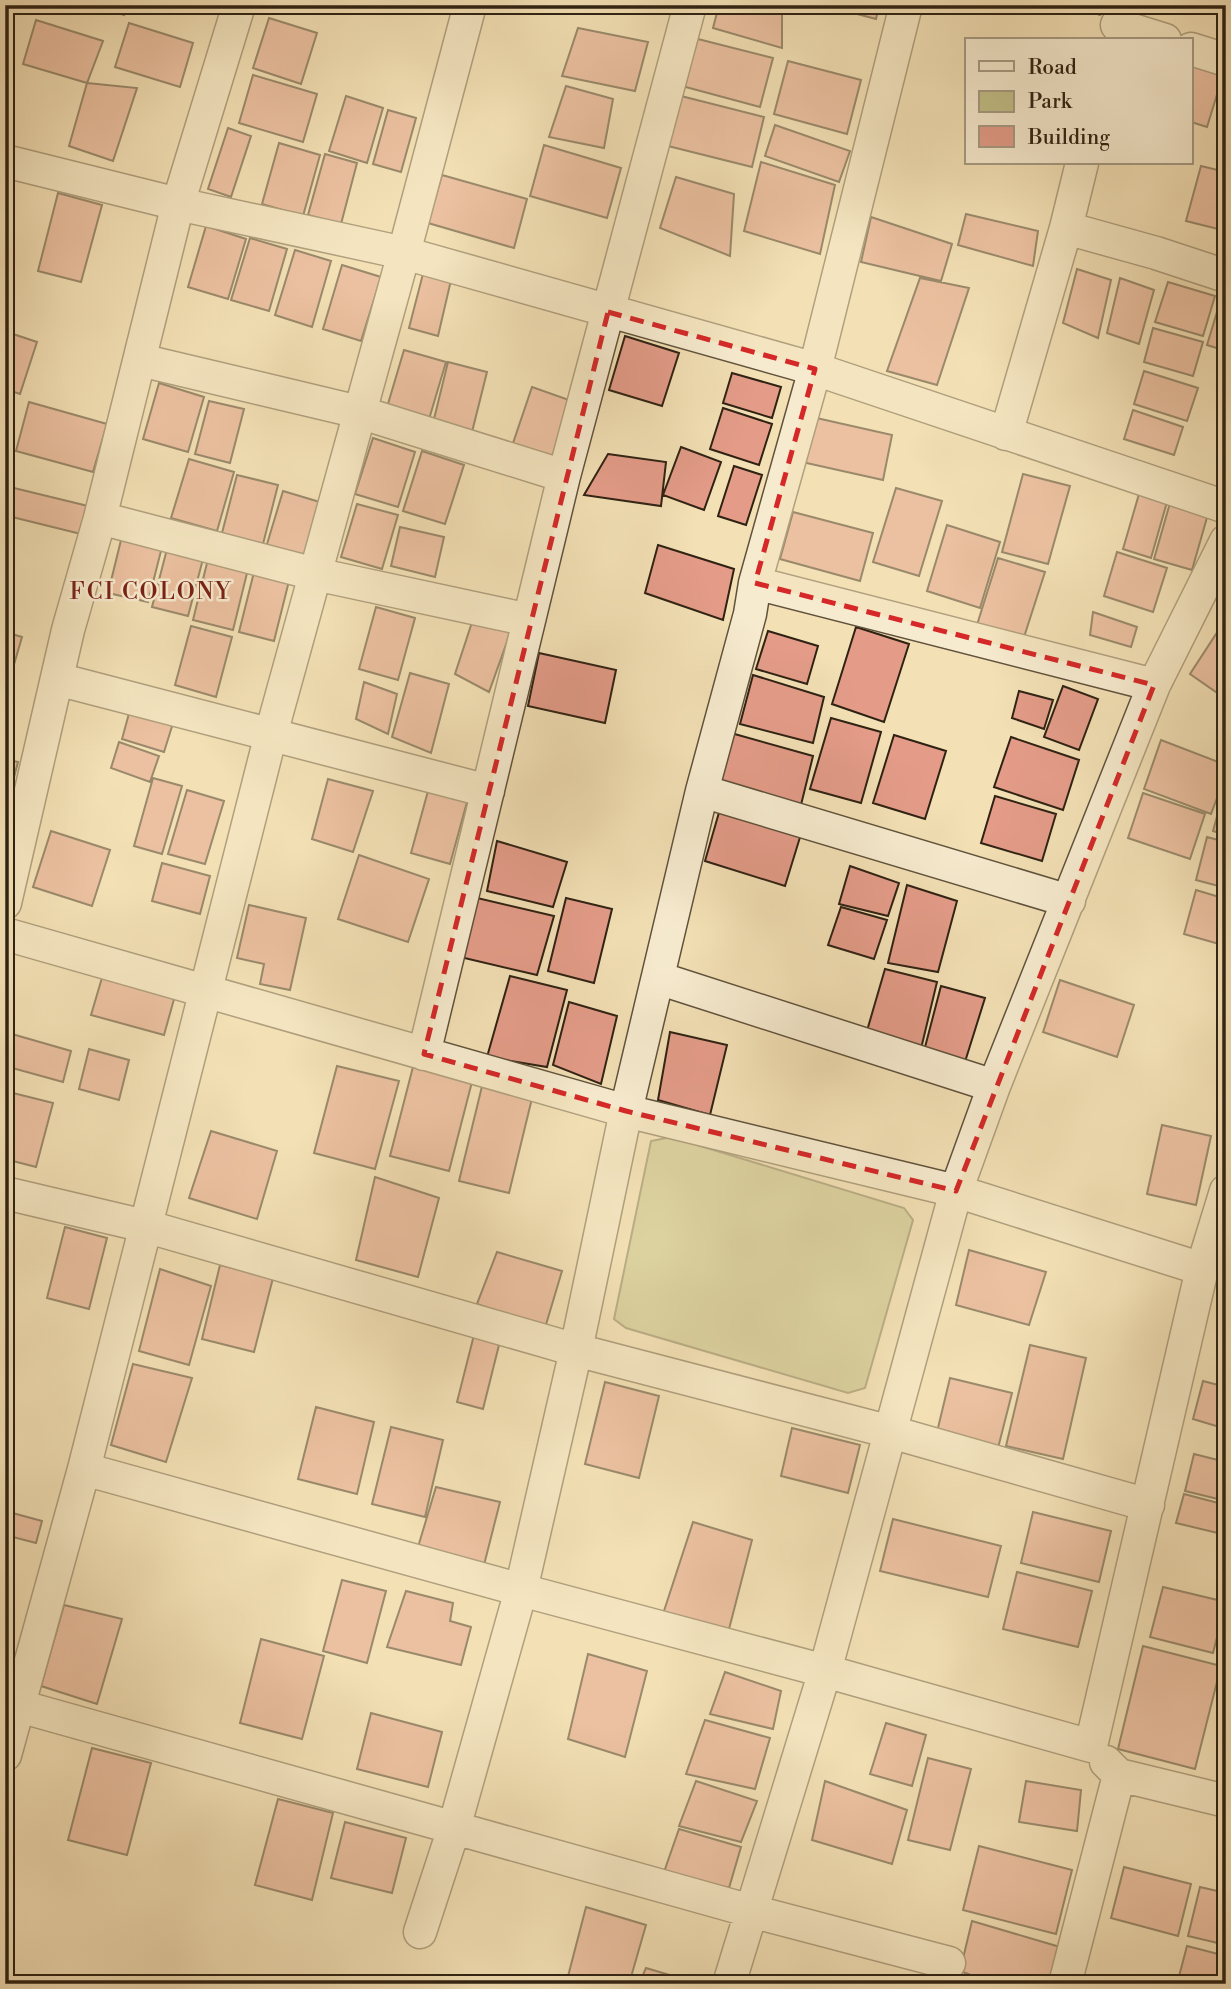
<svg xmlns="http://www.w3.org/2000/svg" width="1231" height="1989" font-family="'Libre Bodoni',serif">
  <rect width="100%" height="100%" fill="#f3e0b5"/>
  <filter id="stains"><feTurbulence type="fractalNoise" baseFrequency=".00286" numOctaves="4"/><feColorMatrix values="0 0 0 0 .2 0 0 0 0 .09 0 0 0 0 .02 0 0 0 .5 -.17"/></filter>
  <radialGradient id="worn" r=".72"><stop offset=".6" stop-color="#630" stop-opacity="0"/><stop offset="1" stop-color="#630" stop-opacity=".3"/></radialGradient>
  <path fill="#c2c088" stroke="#78714e" stroke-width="2" d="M671 1137 904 1208 913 1220 865 1388 848 1393 626 1328 614 1319 651 1141Z"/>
  <path fill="#e49c89" stroke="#2f2213" stroke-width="2" d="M94 5H127L124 15Z
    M719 5H749L782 14V48L713 28Z
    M823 5H879L876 19Z
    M1071 5H1103L1100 15Z
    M269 18 317 33 301 84 253 68Z
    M36 20 103 41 87 83 23 64Z
    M129 23 193 43 180 87 115 67Z
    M578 28 648 42 635 91 562 76Z
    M694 38 773 58 760 107 682 86Z
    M788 61 861 80 847 134 774 114Z
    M1192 66 1223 75 1207 127 1191 122Z
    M253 75 317 94 303 142 239 123Z
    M87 83 137 88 113 161 69 146Z
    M566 86 613 99 604 148 549 137Z
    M346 96 383 108 367 163 329 151Z
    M681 96 764 117 752 167 668 146Z
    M388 110 416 118 401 172 373 164Z
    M775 125 850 151 839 182 765 156Z
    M228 128 251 136 231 197 208 189Z
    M279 143 320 155 303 216 262 204Z
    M544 145 621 168 607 218 530 196Z
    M325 154 357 163 341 224 308 215Z
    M761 162 835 185 820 254 744 231Z
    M1201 166 1226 172V231L1186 221Z
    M442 175 527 199 514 248 428 223Z
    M676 177 734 194 730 256 660 228Z
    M58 193 102 205 81 282 38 271Z
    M966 214 1038 231 1033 266 958 245Z
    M871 217 952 244 941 281 861 262Z
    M206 226 246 239 228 299 188 287Z
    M250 238 287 249 269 311 231 300Z
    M295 250 331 261 312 327 275 315Z
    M342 265 381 277 361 341 323 329Z
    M425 266 452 276 438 336 409 328Z
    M1077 269 1111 280 1098 338 1063 323Z
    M920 278 969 288 937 385 887 371Z
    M1120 278 1154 290 1139 344 1107 333Z
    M1168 282 1215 296 1203 336 1155 322Z
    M1223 292H1226V351L1207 345Z
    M1153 328 1203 342 1193 376 1144 362Z
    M7 332 37 342 20 394 5 389V338Z
    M625 336 679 353 662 406 609 390Z
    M404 350 446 362 427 426 385 414Z
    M448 362 487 372 472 432 433 423Z
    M1144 371 1198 388 1187 421 1134 404Z
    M732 373 781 387 772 418 723 403Z
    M159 383 204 397 188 452 143 439Z
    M532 387 572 401 553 459 512 446Z
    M209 401 244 409 230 463 195 454Z
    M29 402 107 424 93 472 16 451Z
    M723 408 772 424 759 465 710 449Z
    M1133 410 1183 427 1174 455 1124 439Z
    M812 417 892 435 883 480 802 462Z
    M373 438 415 452 398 507 355 494Z
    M681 447 721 462 704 510 663 495Z
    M422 451 464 465 445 524 403 511Z
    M608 454 666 462 661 506 584 495Z
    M189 459 234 472 217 531 171 518Z
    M734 466 762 475 746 525 718 516Z
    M1023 474 1070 486 1048 564 1002 552Z
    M237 475 278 485 263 544 222 533Z
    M14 488 88 506 81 534 8 516Z
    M896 488 942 501 919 576 873 562Z
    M283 491 323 503 304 566 264 554Z
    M1139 494 1167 502 1151 558 1123 549Z
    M1170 503 1208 514 1192 570 1154 559Z
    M357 504 398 515 382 569 341 557Z
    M793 512 873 533 860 581 780 559Z
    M947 525 1000 542 980 608 927 591Z
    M400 527 444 537 435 577 391 566Z
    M122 536 162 547 148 602 108 593Z
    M658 545 734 569 723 620 645 593Z
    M167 549 203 559 188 616 152 607Z
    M1117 552 1167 568 1153 612 1104 596Z
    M998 558 1045 572 1024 637 976 628Z
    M208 559 248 569 233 630 193 620Z
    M254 572 289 581 274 641 239 632Z
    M376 607 415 618 398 680 359 669Z
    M1093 612 1137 627 1131 647 1090 635Z
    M475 613 512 628 489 692 455 674Z
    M191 626 232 637 216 697 175 685Z
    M856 627 909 644 884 722 832 704Z
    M768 631 818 646 807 684 756 669Z
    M1218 631 1226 637V699L1190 674Z
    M5 632 22 637 6 692H5Z
    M539 653 616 670 605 723 528 706Z
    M410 673 449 684 431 753 392 737Z
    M753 675 824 697 813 743 740 724Z
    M364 682 397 694 388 734 356 719Z
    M1063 686 1098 699 1079 750 1044 737Z
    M1019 691 1053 700 1044 729 1012 718Z
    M131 706 174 720 164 752 122 739Z
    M831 718 881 732 861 803 810 789Z
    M731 733 813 756 800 809 719 784Z
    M894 735 946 751 925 819 873 803Z
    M1011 737 1079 760 1063 810 994 787Z
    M1161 740 1226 765V774L1211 814 1144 789Z
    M119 742 159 756 150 782 111 768Z
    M5 759 18 762 5 812Z
    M153 778 182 786 162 854 134 846Z
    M328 779 373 791 353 852 312 839Z
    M1225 788 1226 789V835L1213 831Z
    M187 790 224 801 205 864 168 854Z
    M428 791 467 802 450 864 411 853Z
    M1143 793 1205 814 1190 859 1128 838Z
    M995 796 1056 814 1042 861 981 843Z
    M720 809 801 834 785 886 705 861Z
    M51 831 110 850 92 906 33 887Z
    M1207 837 1226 842V888L1196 880Z
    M497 841 567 862 553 907 487 891Z
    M359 855 429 879 408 942 338 919Z
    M162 863 210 876 200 914 152 901Z
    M850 866 899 883 888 916 839 904Z
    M907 885 957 901 938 972 888 963Z
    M1196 890 1226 899V946L1184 934Z
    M473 897 554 916 537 975 456 956Z
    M566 898 612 909 594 983 548 971Z
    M249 905 306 918 290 990 260 984 264 964 237 958Z
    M841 907 887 920 874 959 828 945Z
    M885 969 937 982 919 1057 864 1041Z
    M104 971 176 992 164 1035 91 1015Z
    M510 976 567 990 547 1067 487 1057Z
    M1060 980 1134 1005 1117 1057 1043 1032Z
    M941 986 985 998 964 1065 924 1051Z
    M569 1002 617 1016 601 1084 553 1065Z
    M5 1032 71 1051 63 1082 5 1066Z
    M670 1032 727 1045 710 1115 658 1100Z
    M89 1049 129 1060 119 1100 79 1089Z
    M414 1063 473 1078 449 1171 390 1156Z
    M337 1066 399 1081 375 1169 314 1153Z
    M484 1078 534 1090 509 1193 459 1181Z
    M5 1091 53 1103 36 1167 5 1159Z
    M1162 1125 1211 1136 1196 1205 1147 1194Z
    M211 1131 277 1151 257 1219 189 1198Z
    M375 1177 439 1198 418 1277 356 1260Z
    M65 1227 107 1238 89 1309 47 1298Z
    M969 1250 1046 1272 1029 1325 956 1305Z
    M497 1252 562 1271 545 1328 477 1304Z
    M220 1265 273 1278 254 1352 202 1339Z
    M160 1269 211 1286 189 1365 139 1351Z
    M475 1331 501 1337 483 1409 457 1402Z
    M1225 1336H1226V1367L1217 1365Z
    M1030 1345 1086 1358 1063 1459 1006 1446Z
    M133 1364 192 1378 166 1462 111 1445Z
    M950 1378 1012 1393 998 1448 937 1432Z
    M1203 1381 1226 1387V1429L1193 1419Z
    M605 1382 659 1396 639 1478 585 1464Z
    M316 1407 374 1422 357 1494 298 1479Z
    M391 1427 443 1440 425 1517 372 1504Z
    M792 1428 860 1445 848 1493 781 1476Z
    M1194 1454 1226 1462V1501L1185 1491Z
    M436 1487 500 1502 484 1565 418 1547Z
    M1184 1494 1226 1505V1535L1176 1523Z
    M5 1511 42 1521 36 1543 5 1535Z
    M1033 1512 1111 1531 1099 1582 1021 1563Z
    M893 1519 1001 1546 988 1597 880 1571Z
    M693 1522 752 1540 728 1633 663 1614Z
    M1017 1572 1092 1591 1078 1647 1003 1629Z
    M342 1580 386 1591 367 1663 323 1651Z
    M1163 1587 1226 1602 1213 1653 1150 1637Z
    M406 1591 453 1603 450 1621 471 1627 461 1665 387 1647Z
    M64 1605 122 1619 97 1704 41 1686Z
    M261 1639 324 1656 302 1739 240 1723Z
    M1143 1646 1221 1666 1195 1769 1118 1749Z
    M588 1654 647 1671 625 1757 568 1739Z
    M725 1672 781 1691 773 1729 710 1714Z
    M371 1713 442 1732 428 1787 357 1769Z
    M705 1720 770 1738 755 1789 686 1774Z
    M886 1723 926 1735 912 1786 870 1774Z
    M92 1748 151 1763 127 1855 68 1840Z
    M928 1758 971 1769 950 1850 908 1840Z
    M696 1781 757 1801 741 1842 679 1826Z
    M825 1781 907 1810 892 1864 812 1840Z
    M1026 1781 1081 1790 1077 1831 1019 1822Z
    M278 1799 333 1813 312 1900 255 1885Z
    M345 1822 406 1838 392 1893 331 1878Z
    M679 1829 741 1847 729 1888 664 1872Z
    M979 1846 1072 1870 1056 1934 963 1910Z
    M1124 1867 1191 1884 1178 1936 1111 1918Z
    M1200 1887 1226 1893V1945L1188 1936Z
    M586 1907 646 1925 629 1984H566Z
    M972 1921 1060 1947 1049 1984H995L960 1971Z
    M1187 1946 1226 1956V1984H1177Z
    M646 1968 700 1984H639Z"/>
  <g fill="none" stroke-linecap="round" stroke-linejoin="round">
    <defs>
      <path id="minor" d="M1117 25 1165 40
        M1191 49 1226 60
        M5 161 178 204 404 253 815 369 1226 507
        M1066 228 1156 253 1226 276
        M140 360 359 412 564 476
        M1006 434 1066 228 1082 163
        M100 518 315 574 529 620
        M755 583 1154 685
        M57 679 488 791
        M702 791 1069 901
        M5 903 68 630 100 518 178 204 239 5
        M5 934 626 1111 956 1191 1202 1269
        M658 978 994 1086
        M424 1054 564 476 690 5
        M5 1193 145 1226 576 1350 891 1432 1148 1505
        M84 1469 521 1590 825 1671 1091 1746 1202 1269 1226 1191
        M19 1706 751 1911 949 1963
        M5 1755 84 1469 271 734 404 253 470 5
        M1106 1762 1119 1775 1226 1801
        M420 1932 454 1828 521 1590 576 1350 626 1111 702 791 750 614 755 583 815 369 906 5
        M729 1984 825 1671 956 1191 994 1086 1154 685 1226 541
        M1065 1984 1119 1775"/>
    </defs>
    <use href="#minor" stroke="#60523c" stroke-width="35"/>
    <use href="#minor" stroke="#f7ebcf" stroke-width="32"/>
  </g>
  <path d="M0 0H1231V1989H0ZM608 312 815 369 755 583 1154 685 956 1191 626 1111 424 1054Z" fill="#f3e0b5" fill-opacity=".55" fill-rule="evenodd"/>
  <path fill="none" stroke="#d62828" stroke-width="5" stroke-dasharray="14 9" stroke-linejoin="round" d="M608 312 815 369 755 583 1154 685 956 1191 626 1111 424 1054Z"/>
  <g text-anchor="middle" stroke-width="5" stroke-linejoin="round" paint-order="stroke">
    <g font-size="23" letter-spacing="2" fill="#7a1f14" stroke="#f7ebcf">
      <text x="151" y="599">FCI COLONY</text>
    </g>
  </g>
  <rect width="1231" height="1989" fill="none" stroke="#f3e0b5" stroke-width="28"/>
  <rect x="7" y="7" width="1217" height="1975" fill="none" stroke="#2f2213" stroke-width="3.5"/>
  <rect x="14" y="14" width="1203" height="1961" fill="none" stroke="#2f2213" stroke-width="2"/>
  <rect x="965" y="38" width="228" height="126" fill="#f7ebcf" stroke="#a79b84" stroke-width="2"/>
  <rect x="979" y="61" width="35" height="10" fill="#f7ebcf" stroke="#a79b84" stroke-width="2"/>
  <text x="1028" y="74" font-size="21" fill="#2f2213">Road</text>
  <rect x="979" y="91" width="35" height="21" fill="#c2c088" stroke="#a79b84" stroke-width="2"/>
  <text x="1028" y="108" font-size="21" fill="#2f2213">Park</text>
  <rect x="979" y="126" width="35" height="21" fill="#e49c89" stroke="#a79b84" stroke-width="2"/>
  <text x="1028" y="144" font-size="21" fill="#2f2213">Building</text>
  <rect width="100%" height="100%" filter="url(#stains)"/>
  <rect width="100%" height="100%" fill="url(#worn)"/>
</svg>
